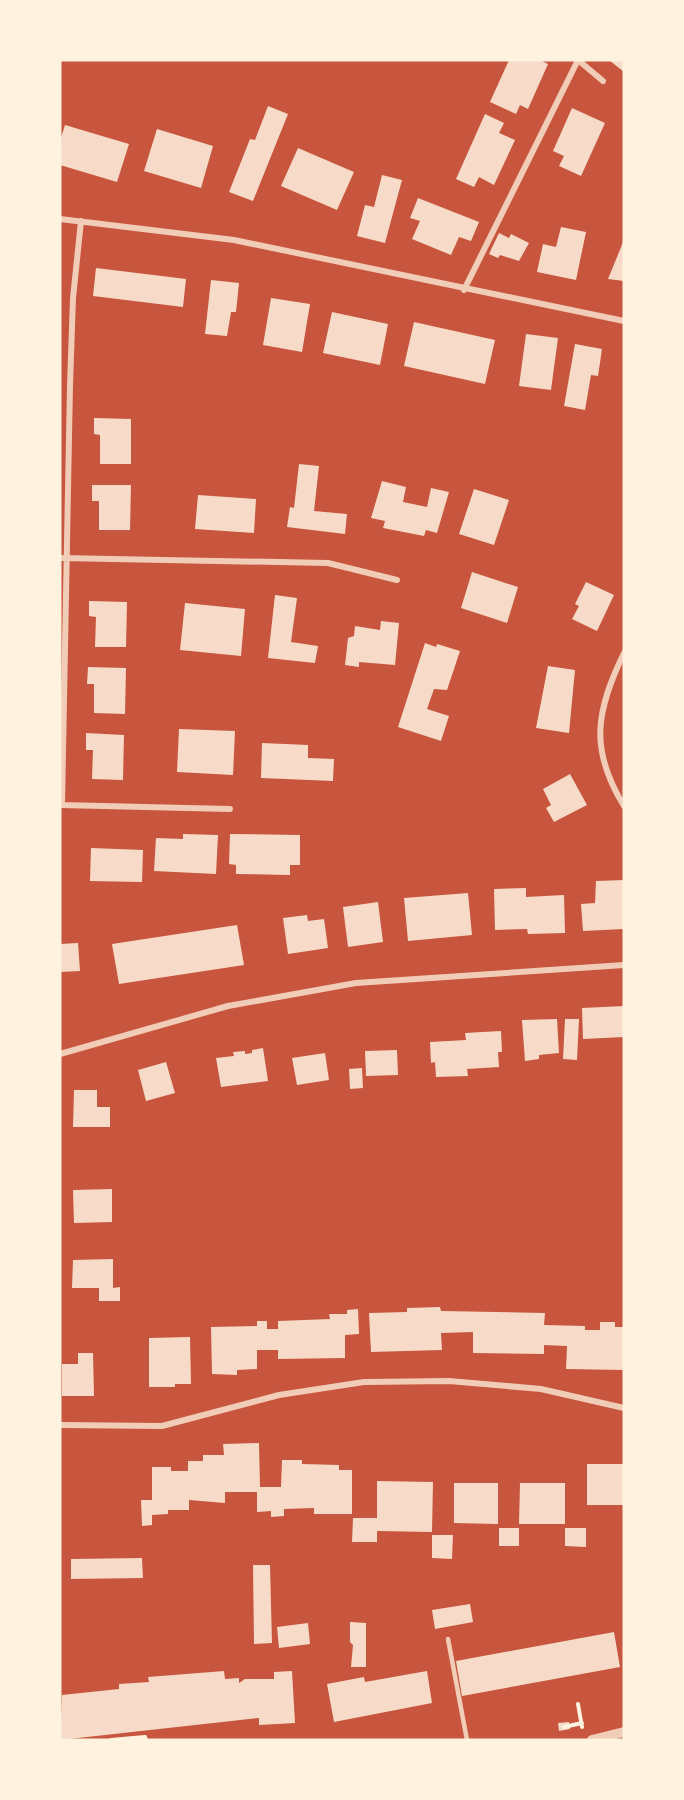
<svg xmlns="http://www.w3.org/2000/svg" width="684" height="1800" font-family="Arial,sans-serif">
  <rect width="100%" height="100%" fill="#c8553d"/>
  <path fill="#f7dbc8" d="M509 60H540L548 64 528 109 520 105 516 114 490 102Z
    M609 60H624V72Z
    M268 106 288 114 253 201 229 192 250 139 255 140Z
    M572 108 605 123 581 176 559 166 564 156 553 151Z
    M485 114 504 123 499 133 515 140 494 185 479 177 474 187 456 179Z
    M65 125 129 144 117 182 60 165V141Z
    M157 129 213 146 201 188 144 171Z
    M298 148 354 172 337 210 281 186Z
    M382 175 402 180 385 243 357 236 365 205 374 207Z
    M418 198 479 222 471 241 459 237 451 255 412 239 420 221 410 218Z
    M561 227 586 232 576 280 537 272 543 244 556 247Z
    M499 233 509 238 511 234 529 243 519 261 500 255 498 258 489 254Z
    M624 240V281L608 279Z
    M96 268 186 279 183 307 93 296Z
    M211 280 239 283 236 312H231L227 336 205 334Z
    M271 298 310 304 302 352 263 345Z
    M332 312 388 324 380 365 323 353Z
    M414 322 495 340 485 384 404 366Z
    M526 334 558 338 551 390 519 386Z
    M575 344 602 349 598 376 591 375 585 410 564 406Z
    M94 418 131 419V464H100V435L94 434Z
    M299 464 319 466 314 511 347 514 345 534 287 527 290 507 294 508Z
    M382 481 406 487 403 502 427 507 431 488 449 492 437 533 426 530 424 536 383 528 385 521 371 518Z
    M92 485H131L130 530H99V501H92Z
    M474 489 509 500 494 545 459 534Z
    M198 495 256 499 254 533 195 529Z
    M472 572 518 587 507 623 461 608Z
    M586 582 614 595 597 631 572 619 579 606 575 604Z
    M275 595 297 598 291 642 318 646 315 663 268 658Z
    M89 601 127 602 126 647H95L96 617 89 616Z
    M185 603 245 609 241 656 180 650Z
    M381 621 399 623 395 665 359 662V667L345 665 348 638 354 636 355 626 380 630Z
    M425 643 436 647 437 644 460 651 447 690 434 689 427 709 449 716 441 741 398 727Z
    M548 666 575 670 569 733 536 728Z
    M88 667 126 668 125 714 94 713V684H87Z
    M179 729 235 731 233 775 177 772Z
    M86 733 124 735 123 780 92 779 93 750H86Z
    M262 743 308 745V758L334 759 333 781 261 778Z
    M570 774 587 805 554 822 546 808 551 805 543 789Z
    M183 834 218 835 216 874 154 871 156 838 183 839Z
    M230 834 300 835V865H290V875L236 874V865L229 864Z
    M91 848 143 850 142 882 90 881Z
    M624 880V929L583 931 581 904 595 903 596 881Z
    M526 888V897L564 895 565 933 528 934 527 929 495 930 494 889Z
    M468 893 472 935 408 941 404 898Z
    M378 902 383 942 348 947 343 907Z
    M307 915 308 921 324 919 328 948 288 954 283 918Z
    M237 925 244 965 119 984 112 944Z
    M78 943 80 971 60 972V944Z
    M624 1006V1037L583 1039 582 1008Z
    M557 1019 559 1053 539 1055V1059L525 1061 522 1020Z
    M565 1019H579L577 1060 563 1059Z
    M501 1031 502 1052H498L499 1067 467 1069 468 1076 436 1077 435 1062 431 1063 430 1042 466 1040 465 1033Z
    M263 1048 268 1081 221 1087 216 1058 234 1056 233 1052 245 1051V1054L252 1053V1050Z
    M397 1050 398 1075 366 1076 365 1051Z
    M325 1053 329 1080 297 1085 292 1058Z
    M166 1062 175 1093 146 1101 138 1070Z
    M362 1068 363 1088 350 1089 349 1069Z
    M74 1090H97V1107H110V1127H73Z
    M112 1189V1222L74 1223 73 1190Z
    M113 1259V1288L120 1287V1301H99V1288H72L73 1260Z
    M440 1307 441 1311 545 1313 544 1325 585 1326V1330H600V1322H615V1327H624V1370L566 1369 567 1346 544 1345V1354L473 1353V1332L441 1333 442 1350 371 1352 369 1313 407 1312V1308Z
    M358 1309 359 1334 345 1335V1358L278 1359V1350H257V1369L237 1370V1375L212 1374 211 1327 257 1326V1321H267V1329H278V1321L330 1319 329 1314H347V1310Z
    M190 1337 191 1384H175V1387H149V1338Z
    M78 1353H93L94 1396H62V1364H78Z
    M259 1443 260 1487H281L282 1460H302V1464L339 1465V1470H352V1514H314V1508L284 1509V1516L271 1517V1511L257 1512V1492H225V1503L189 1500V1510H168V1514L152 1515V1525L142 1526 141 1500H152V1467H171V1471H188V1461H203V1455H224L223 1444Z
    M587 1464H624V1505H587Z
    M377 1481 433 1482 432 1532 377 1531V1542H352L353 1518H377Z
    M454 1483H498V1524L454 1523Z
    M520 1483H565V1524H519Z
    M499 1528H519V1546H499Z
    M565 1528H586V1547L565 1546Z
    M432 1535H453L452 1559 432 1558Z
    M142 1558 143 1578 71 1579V1559Z
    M253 1565H270L272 1643 254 1644Z
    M470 1604 473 1622 435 1629 432 1610Z
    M350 1622 366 1623V1667H351L353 1645 350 1642Z
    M308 1623 310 1644 279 1648 277 1627Z
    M614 1632 620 1667 462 1696 456 1661Z
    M224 1671 225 1679 239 1678V1683L245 1679H274V1672L292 1671 295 1723 259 1725V1718L60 1740 62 1695 119 1689V1684L149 1682 148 1677Z
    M427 1671 432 1703 334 1722 327 1684 364 1677 365 1682Z
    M569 1722 570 1729 559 1731 558 1723Z"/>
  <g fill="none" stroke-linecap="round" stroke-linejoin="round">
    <path stroke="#fff3e0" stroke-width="4" d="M578 1704 582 1727
      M564 1727 582 1723
      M111 1740 145 1737 146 1740"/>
    <path stroke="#f1ccb7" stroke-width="4.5" d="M448 1639 467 1740"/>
    <path stroke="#f1ccb7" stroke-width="6" d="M578 60 603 81
      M60 219 234 240 624 321
      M464 290 578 60
      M60 558 328 563 397 580
      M624 653C596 711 589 749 624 806
      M60 805 230 809
      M62 805 70 385 73 298 81 221
      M60 1054 228 1006 356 983 624 965
      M60 1425 162 1426 279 1395 364 1382 449 1381 541 1389 624 1408"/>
    <path stroke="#f1ccb7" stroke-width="10" d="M592 1740 624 1732"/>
  </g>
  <rect width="684" height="1800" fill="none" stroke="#fff3e0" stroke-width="123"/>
</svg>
